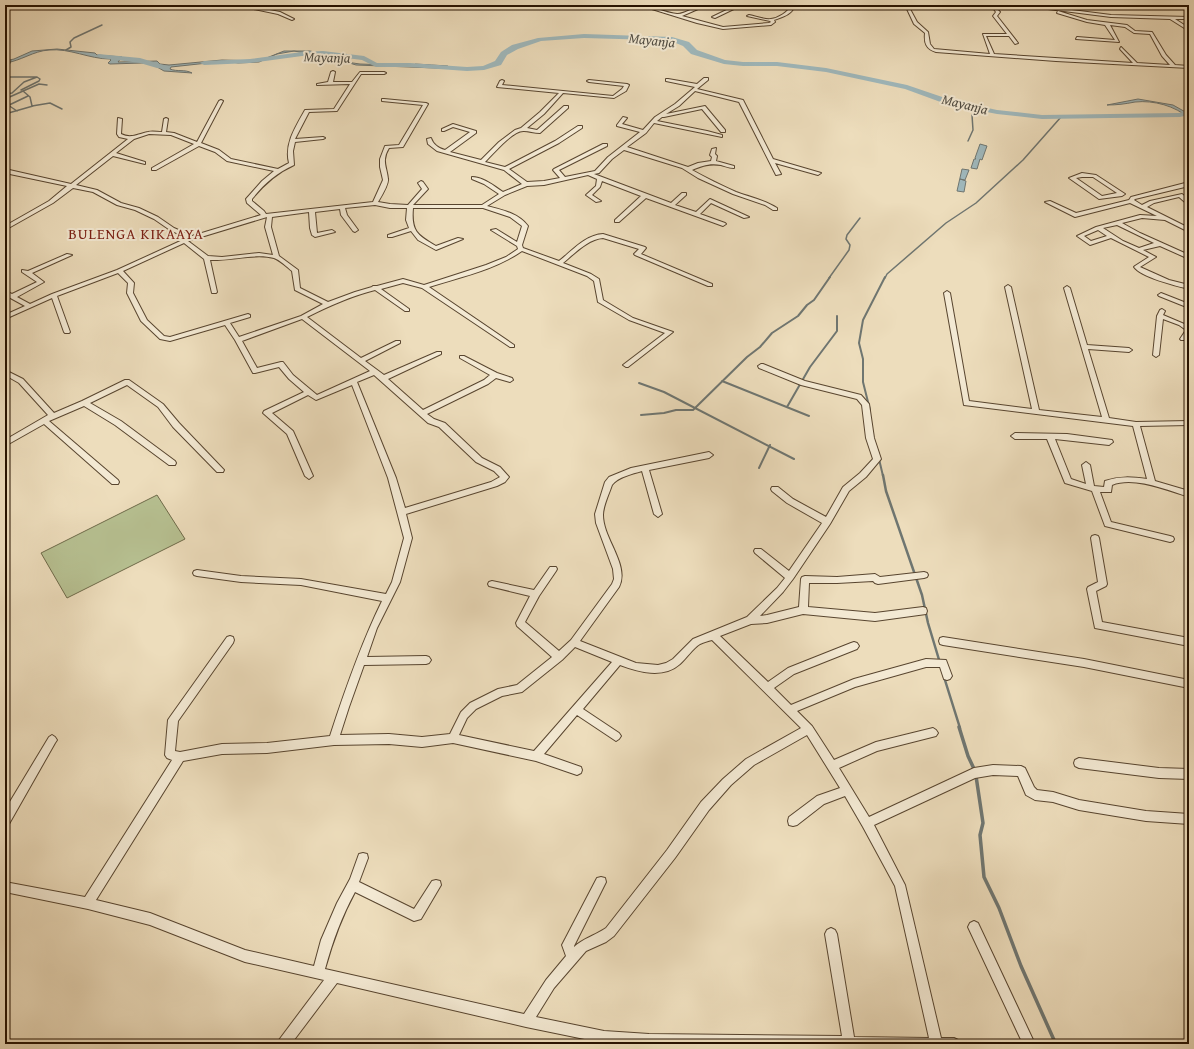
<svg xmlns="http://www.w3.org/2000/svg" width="1194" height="1049" font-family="'Gentium Book Plus',serif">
  <rect width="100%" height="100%" fill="#edddbc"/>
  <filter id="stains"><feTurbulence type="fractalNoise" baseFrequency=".005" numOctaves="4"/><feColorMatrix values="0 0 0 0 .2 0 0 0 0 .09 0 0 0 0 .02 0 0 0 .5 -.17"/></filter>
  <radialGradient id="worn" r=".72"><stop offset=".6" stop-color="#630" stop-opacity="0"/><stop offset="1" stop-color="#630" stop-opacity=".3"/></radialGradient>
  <path fill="#b7c192" stroke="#6e6a49" d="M157 495 185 539 67 598 41 553Z"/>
  <path fill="#9fb8bc" stroke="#6f7671" d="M57 49 95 53 97 55 122 57 118 62 157 61 160 64 169 65 222 60 259 61 284 51H310L329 55 330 56 345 57 346 62 360 64 417 66 415 64C426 65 437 65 448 66L450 68 462 69 356 65C348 63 342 59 334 58L294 51 277 54 259 62 238 63 226 61 171 67 170 69C177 72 185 69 192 73L164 71 152 64 142 63 110 64 108 63 111 60 110 59C89 59 70 48 49 50 33 51 21 61 5 63V61L14 59 32 51Z
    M1138 99 1173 105 1189 114V118C1175 106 1154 100 1135 102 1125 104 1117 105 1107 105Z
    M980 144 987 146 982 160 980 159 977 169 971 168 974 159H976L975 158Z
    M962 169 969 170 965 180 960 179 966 181 964 192 957 191Z"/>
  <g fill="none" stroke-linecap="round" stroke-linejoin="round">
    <path stroke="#6f7671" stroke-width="1.5" d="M5 12 9 10
      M66 50 71 47 70 42 74 38 102 25
      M5 72 11 61
      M5 77H37L24 82 12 93 5 94
      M39 84 47 85
      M21 90 39 81 40 79 37 77
      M23 91 30 97 32 106 50 103 62 109
      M5 99 39 84
      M8 105 17 111
      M5 107 28 96
      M5 114 33 106
      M968 141 973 130 972 115 976 108
      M829 278 849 250 850 245 846 239 847 235 860 218
      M885 278 887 274 946 223 976 203 1023 160 1061 117"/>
    <path stroke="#6f7671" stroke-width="2" d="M722 381 809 416
      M639 383 664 392 794 459
      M787 407 810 367 837 331V316
      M870 410 863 382V359L859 343 863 320 885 277
      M641 415 664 413 676 410H693L747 357 760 347 772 333 798 316 807 305 814 300 830 277
      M875 444 879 454
      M879 459 883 476
      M759 468 770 445"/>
    <path stroke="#6f7671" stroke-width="2.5" d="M883 475 886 491 922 595 928 623 940 663
      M944 677 960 728"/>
    <path stroke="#6f7671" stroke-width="3.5" d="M959 727 968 756 975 771
      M976 776 983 823 980 835 984 877 999 908 1021 966 1054 1040"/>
    <path fill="#9fb8bc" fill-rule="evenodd" d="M584 34 672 37 689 42 697 50 725 60 743 62H777L826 68 907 85 951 100 997 110 1042 115 1179 113 1189 110V115L1180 117 1042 119 997 114 946 104 905 89 826 72 777 66H743L724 64 691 54 683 46 671 41 654 40 584 38 541 41 518 49 507 55 501 65 484 70 467 71 410 67H376L362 60 323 55 302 56 250 63 204 65 200 63 204 61 250 59 302 52 323 51 364 56 377 63H410L467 67 483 66 495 61 501 52 512 45 538 38Z
      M98 54 140 58 170 67 166 69 157 68 140 63 101 58 97 56Z"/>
    <defs>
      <path id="minor" d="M244 5 280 12 294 19 292 20 278 14 244 7Z
        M639 5C652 5 664 13 677 14 683 15 697 5 707 5L682 16 723 27 769 23 771 22 770 21 747 16 749 15C755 16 765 20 771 19 778 18 789 12 791 5H795C792 15 782 17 774 20L775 22 771 25 723 29 697 23Z
        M679 5H685L673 9 671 8Z
        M737 5H742L715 18 712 17Z
        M902 5H906L910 9 917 22 928 32 930 44 934 49 990 54 983 34H1007L993 16 996 12 993 8 958 5 1048 7 1111 15 1189 17V19H1175L1189 28V31L1170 19 1111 17 1048 9H997L1000 12 997 16 1018 43 1015 44 1009 36H986L994 54 1133 63 1120 49 1121 47 1137 63 1170 65 1162 56 1150 34 1134 33 1125 27 1110 25 1119 42 1076 39 1077 37 1115 40 1105 25 1087 22 1057 13 1058 11 1087 20 1127 25 1135 31 1152 32 1166 55 1175 65 1189 66V68L1056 61 936 52C926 49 924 43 925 33L914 24 907 9Z
        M333 71 335 72 333 82H352L360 72H384L386 73 384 74H361L337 111 309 112 295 139 323 137 325 138 323 139 295 142 293 151 294 165C276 173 264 184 252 199V201L264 211 266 214 373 202 383 180 380 167V159L385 146 399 145 423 105 382 101V99H384L426 103 428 104 403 147 389 148C381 161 387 167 388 179 389 184 381 197 378 202L390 204 408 205 422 189 418 183 421 181 423 182 428 189 413 205H482L499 194 484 184 472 179V177C483 177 494 186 503 192L522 184 504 170 437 151 428 144 427 139 431 138C433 144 438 148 445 150L470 132 453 127 444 131H442V129L453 124 476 131V133L450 152 481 160 499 142 515 130 521 128 540 112 559 93 497 87 500 81 502 80 504 81 502 85 613 96 622 89 624 86 589 82 587 81 589 80 627 84 629 85 626 91 614 98 563 93 544 114 527 128 537 130 564 106H568V108L540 133C534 133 529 131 524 131 513 130 493 154 485 162L505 167 555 141 578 126H582V128L559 143 509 169 527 182 544 181 560 178 553 170 554 169 603 144H607V146L559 170 565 177 595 171 608 157 640 132 617 126V125L623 117 627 118 622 124 643 130 655 117 675 104 695 87 666 81V79H668L697 84 704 78H708V80L697 89 743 100 773 159 821 173 818 175 775 163 781 174 776 175 739 102 695 91 679 106 666 114 705 106 725 130V132H721L702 109 664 117H662L657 121 707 131 722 135V137L654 123 646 133 627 147 688 167 698 163 711 161 712 157 710 155 712 149 716 148 715 154 717 156 716 161 734 166V168C729 168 725 166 721 165 709 163 702 166 692 170 706 178 721 185 736 192 750 197 764 200 777 208V210H773L765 205 733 194 698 178 682 168 624 150 612 159 599 173 594 174 671 203 682 193H686V195L675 205 696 212 710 199 749 217 744 218 711 203 700 214 725 223 726 224 723 226 646 198 619 222H615V220L641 196 602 181 600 187 592 195 601 201 596 202 586 195 596 186 597 179 588 175 544 185 527 186 505 195 487 206C502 210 518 213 528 226L522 245 523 248 559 261C572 251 585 235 603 234L645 247 646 248 641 254 712 284V286H708L635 255 634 254 639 249 603 238C588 239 574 254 563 263L591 274 599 279 603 300 633 318 673 332 628 367H626L623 365 665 333 629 320 598 302 594 281 587 276 522 251C495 270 460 277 429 287L514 345V347H510L422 288 403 283 381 289 409 309V311H405L375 290C351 296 329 306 307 317L361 358 396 341H400V343L365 361 384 375 437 352H441V354L388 379 423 410 484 380 490 375 460 358V356H464L497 373 512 378 513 380 510 382 496 378 488 384 427 414 434 419 445 423 482 458 500 467 509 477 505 482 497 486 406 514 412 538 400 582 377 628 367 657 426 656 429 657 431 660 429 663 426 664 364 665 349 707 340 735 389 734 422 737 450 734 461 712 470 703 498 689 517 685 552 657 517 626 516 623 530 596 489 586 488 584 489 582 492 581 534 590 550 567H556L557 569 556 571 539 596 525 622 559 651 571 640 612 584 614 579 613 569 596 523 595 514 605 482 609 477 631 468 709 452 713 455 709 458 649 470 662 514 658 517 654 514 642 471C632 474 618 477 612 485 609 494 603 506 603 515 603 539 630 565 619 587L580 641 636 663 658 665 666 663 673 659 693 639 747 617 777 588 785 578 755 553 754 551 755 549H761L789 571 822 523 787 503 772 491 771 489 772 487H778L793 499 826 517 843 487 860 473 873 459 866 438 862 405 857 399 801 385 759 368 758 366 761 364H763L805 381 861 395 869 404 874 438 881 459 866 477 849 491 830 524 793 579 783 592 760 616 767 615 799 607 801 579 802 577 805 576 837 577 875 574 880 577 924 572 927 573 928 575 927 577 924 578 878 584 875 583 873 581 837 583H809L808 607 875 613 923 607 926 608 927 611 926 614 875 621 803 614 767 623 751 624 720 636 768 682 788 668 851 643 854 642 857 643 859 646 857 649 794 674 774 688 791 705 854 679 926 659 946 660 952 676 950 679 947 680 944 679 940 667H926L855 687 797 711 812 726 834 760 876 742 933 728 936 730 938 733 936 736 877 751 839 768 869 817 974 768 993 765 1021 766 1025 768 1034 787 1037 790 1053 792 1079 800 1146 811 1189 814V824L1146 821 1079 810 1053 802 1035 800 1026 795 1018 776 993 775 975 778 874 825 905 885 941 1038H954L958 1040 960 1044 604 1043 526 1027 337 983 291 1044H277L279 1040 324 980 245 962 150 925 88 909 5 892V882L85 897 172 760 167 758 165 755 168 720 170 717 227 637 230 636 233 637 234 640 233 643 178 721 175 751 180 752 222 744 267 743 330 736C345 690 361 644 382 601L301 585 241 582 197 576 194 575 193 573 194 571 197 570 241 576 301 579 386 594 392 582 404 538 388 478 352 385 316 400 308 395 272 413 293 431 313 476 309 479 305 476 287 434 263 413 264 411 304 392 289 379 279 367 255 373H253L235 340 225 325 170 341 160 339 141 321 127 293 128 283 118 273 57 296 70 332 69 333H65L64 332 52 298 5 319V315L25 306 5 295V291L12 294 37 282 22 272V270L28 271 67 254 72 255 32 273 44 282 17 297 30 304 52 294 117 270 187 238 170 230 154 219 135 210 117 205 93 192 73 188 53 203 5 230V226L49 201 67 186 5 173V169L71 184 128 139 119 137 117 134 118 118 122 119 121 134C131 139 138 134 148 132 152 131 157 132 162 132L164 119 166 118 168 119 166 132 174 133 197 142 219 101 221 100 223 101 201 143 219 150 231 159 278 169 289 163C284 144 296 126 305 110L334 109 350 84 317 85V84L328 82 331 72ZM149 134 171 135 194 144 152 168V170H156L199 146 215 152 227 161 274 171 262 181 246 199 247 203 261 215 192 236 174 228 158 217 139 208 121 203 97 190 76 185 113 156 145 164V162L116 153 134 139ZM375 205 390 208H407L406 220 409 228 388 235V237H392L411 231 418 240 436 250 463 239 458 238 436 246C417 235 411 231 413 208H483L510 217 522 226 517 242 496 229 491 230 517 246 518 249 506 257 486 265 424 285 403 279 377 286H373L372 287 355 292 328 302 300 288 298 270 279 256 271 227 272 217 309 212 310 228 312 235 315 237 335 232 332 230 317 233 315 212 340 209 341 215 353 231 355 232 358 230 347 215 345 208ZM267 217 265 227 273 255 259 253 222 257 208 256 188 241ZM184 243 204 259 212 293H216L217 292 210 260C230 261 255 253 274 258 280 260 287 267 292 271L295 290 323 304 301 316 239 337 230 323 250 317V315L248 314 170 337 164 336 147 320 133 293 134 283 123 271ZM302 319 370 371 317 395 293 375 283 362H281L257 368 242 341ZM374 375 428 423 439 427 476 462 494 471 500 477 491 482 405 508 396 478 357 382ZM712 640 801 728 746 759 723 779 701 802 667 850 606 928C596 935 582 939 574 947V946L606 882 605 878 601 877 597 878 562 945 566 956 546 980 524 1014 325 969C333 940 341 918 355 892L410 919 414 921 421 919 441 885 440 881 436 880 432 881 414 909 359 882 368 858 367 854 363 853 359 854 350 879 337 903 321 940 314 966 245 950 150 913 96 900 183 761 222 754 267 753 334 745 389 744 422 747 453 743 536 761 577 775 581 773 582 770 581 767 544 754 577 715 616 741 619 739 621 736 619 733 583 709 620 665C639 672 663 679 680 664 687 658 692 649 700 644 704 642 708 641 712 640ZM575 647 612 662 534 751 459 735 467 718 476 709 502 696 522 692 562 660ZM807 735 840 788 817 796 789 817 788 821 789 825 793 826 797 825 824 804 845 796 863 827 895 886 929 1038 854 1037 837 934 835 930 831 928 827 930 825 934 842 1036 649 1034 604 1031 536 1017 554 988 586 951 606 942 614 936 675 858 709 810 731 785 754 765Z
        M1082 173 1096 175 1125 194 1122 196 1099 199 1069 178ZM1082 177H1093L1117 193 1102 196 1076 178Z
        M1189 182V186L1135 199 1134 200 1142 205 1150 201 1182 194 1189 200V203H1186L1179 197 1154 203 1147 207 1189 228V232L1165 220 1142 218 1122 223 1140 233 1189 255V259L1160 246 1143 250 1156 257 1140 267 1169 280 1189 285V289C1176 286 1141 277 1134 267L1135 266 1149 257 1111 238 1090 245 1077 236 1096 227 1140 215 1157 216 1130 203 1075 217 1045 202 1050 201 1076 213 1129 200 1131 197ZM1117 225 1154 243 1139 248 1123 241 1103 228ZM1098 230 1107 236 1091 241 1084 236Z
        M1008 285 1011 287 1039 410 1102 417 1064 288 1067 286 1070 288 1087 345 1129 348 1132 350 1129 352 1088 349 1109 418 1136 422 1189 421V425L1140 426 1155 481 1189 491V497C1167 490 1134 476 1112 485L1111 492H1100L1111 522 1170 536 1173 537 1174 539 1173 541 1170 542 1105 526 1092 491 1065 483 1047 439H1015L1011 436 1015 433 1067 434 1112 440 1113 442 1109 445 1055 439 1071 479 1086 484 1082 465 1086 462 1090 465 1094 486 1104 487 1105 481C1120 476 1132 477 1147 479L1133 426 964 405 944 293 947 291 950 293 969 401 1032 409 1005 287Z
        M1161 293 1189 304V308L1159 296 1158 295Z
        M1162 309 1165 311 1163 315 1189 326V335L1185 340H1181L1180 339 1186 330 1179 325 1163 319 1159 355 1156 357 1153 355 1157 316 1160 310Z
        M5 370 23 379 54 413 82 401 125 380H129L163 404 179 423 224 470 223 472H217L173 427 158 407 127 385 90 403 121 421 175 461 176 463 175 465H169L115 425 84 406 49 421 118 480 119 482 118 484H112L44 424 5 446V440L48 415 19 383 5 375Z
        M1095 535 1098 536 1099 538 1107 584 1106 586 1096 591 1102 622 1189 638V646L1095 628 1087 589 1088 587 1098 582 1091 538 1092 536Z
        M943 637 1084 659 1189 680V688L1084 667 943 645 940 644 939 641 940 638Z
        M52 735 55 737 57 740 55 743 9 824 5 825V810L49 737Z
        M1079 758 1159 768 1189 769V779L1159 778 1079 768 1075 766 1074 763 1075 760Z
        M974 921 978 923 1035 1044H1023L968 927 970 923Z"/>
    </defs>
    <use href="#minor" stroke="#58452f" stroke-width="2"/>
    <use href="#minor" fill="#f3e9d3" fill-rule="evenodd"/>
  </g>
  <g text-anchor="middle" stroke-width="4" stroke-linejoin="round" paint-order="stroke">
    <g font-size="14" font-style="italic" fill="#504c42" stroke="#f3e9d3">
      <text transform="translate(652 40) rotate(6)" y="5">Mayanja</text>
      <text transform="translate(327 57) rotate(2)" y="5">Mayanja</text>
      <text transform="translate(965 104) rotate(14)" y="5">Mayanja</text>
    </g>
    <g font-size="15" letter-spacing="1" fill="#7a1f14" stroke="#f3e9d3">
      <text x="136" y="239">BULENGA KIKAAYA</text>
    </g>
  </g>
  <rect width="1194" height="1049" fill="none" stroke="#edddbc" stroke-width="20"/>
  <rect x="6" y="6" width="1182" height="1037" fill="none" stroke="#261200" stroke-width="2"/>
  <rect x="10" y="10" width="1174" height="1029" fill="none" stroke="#261200"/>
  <rect width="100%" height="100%" filter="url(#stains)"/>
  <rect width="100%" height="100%" fill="url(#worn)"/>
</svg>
